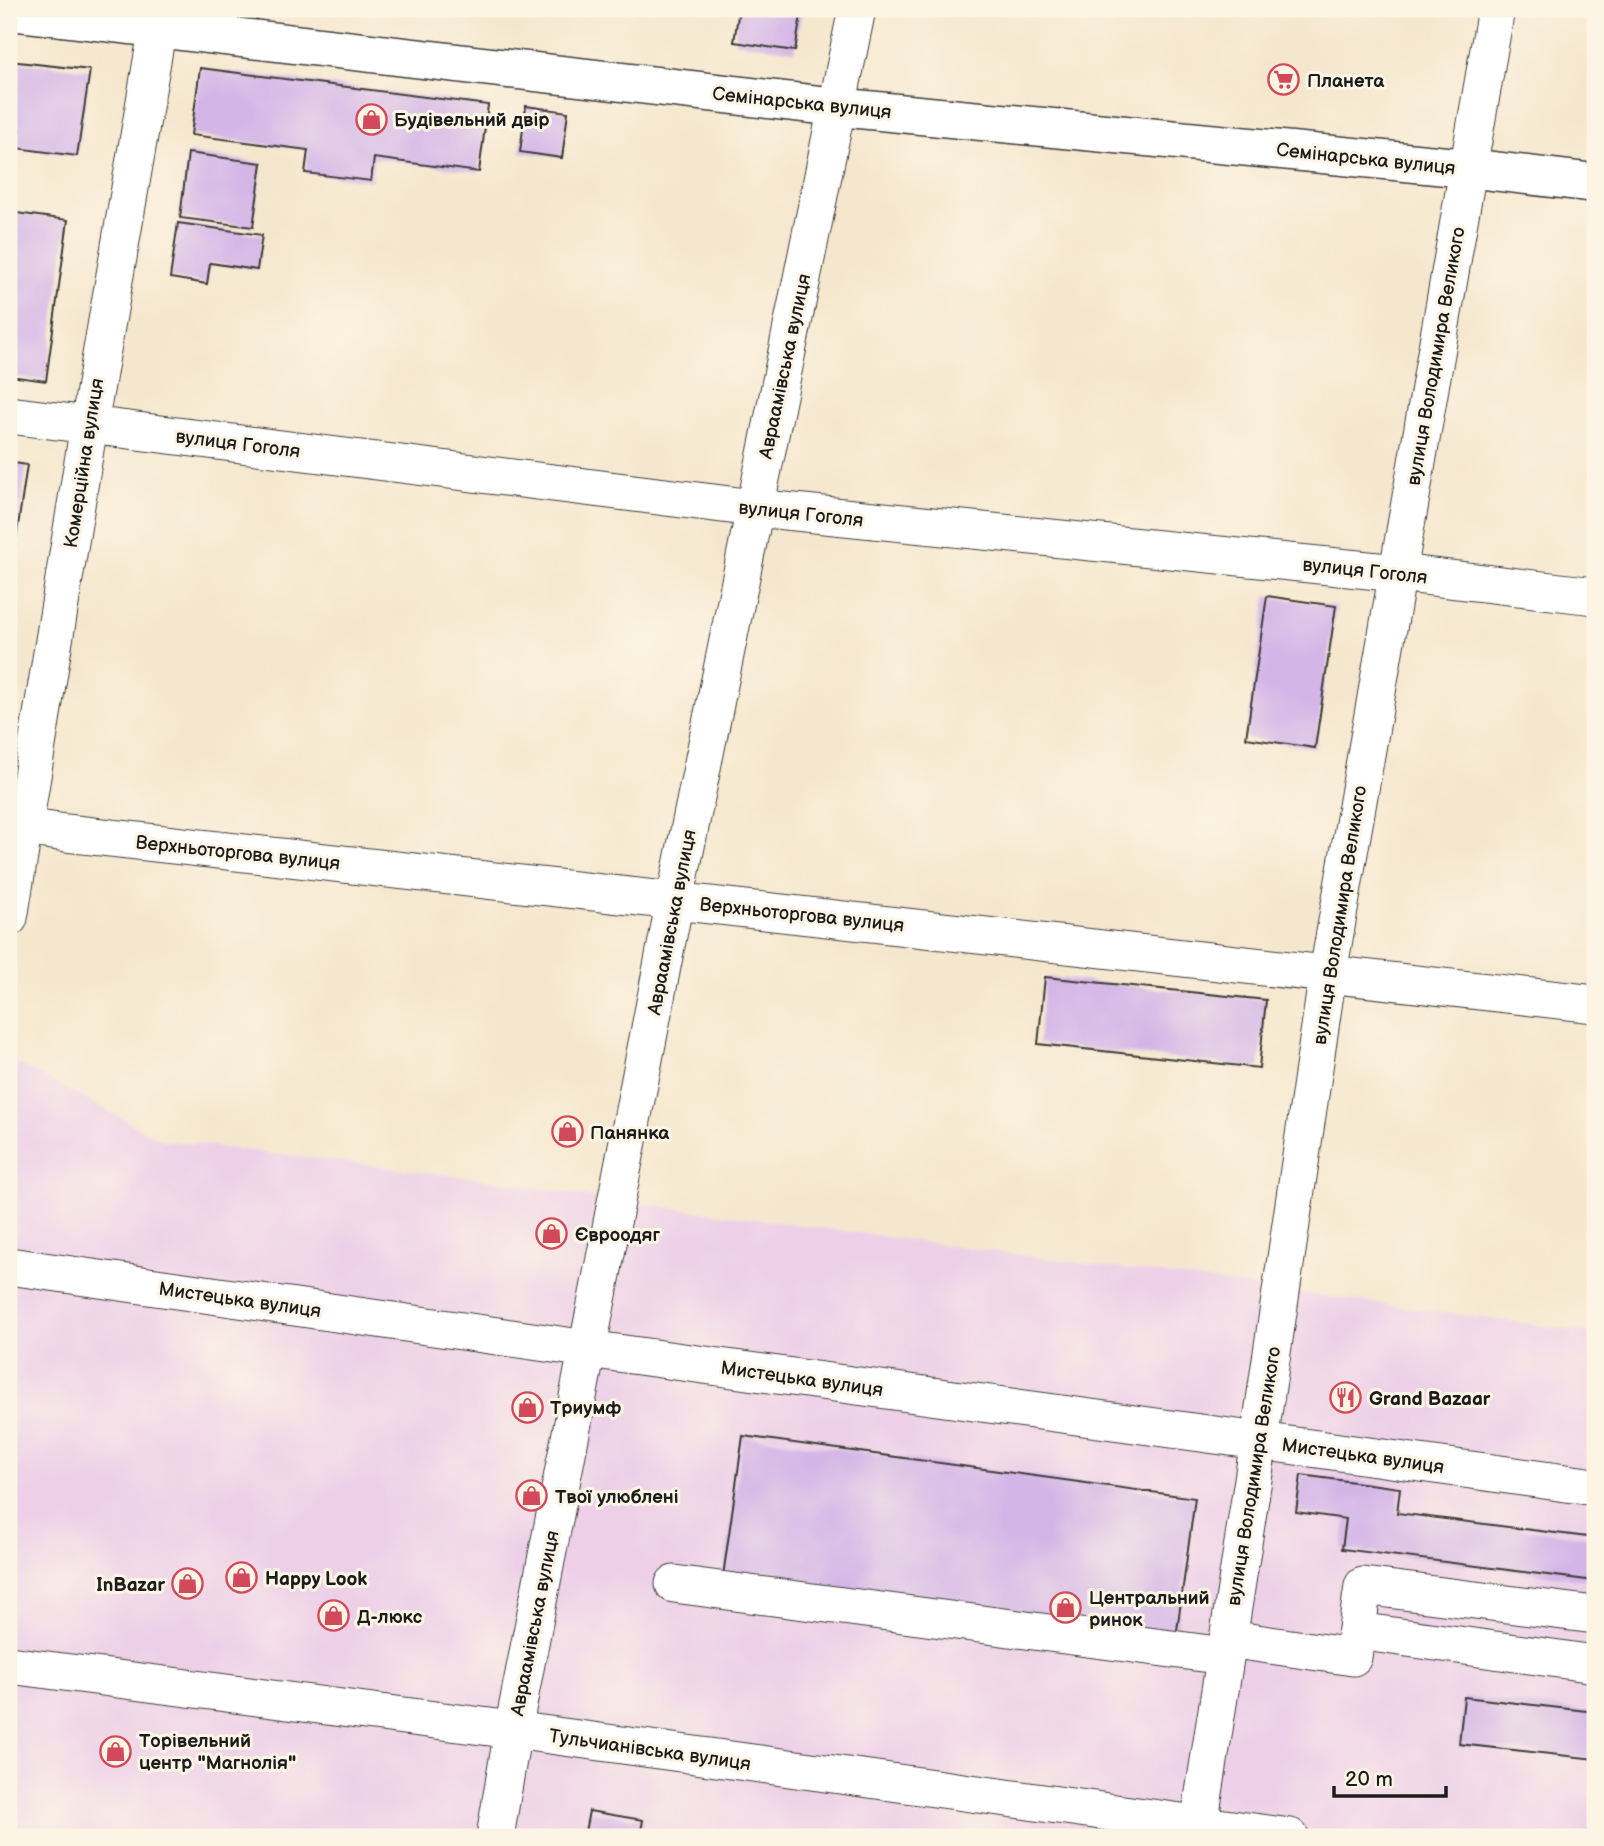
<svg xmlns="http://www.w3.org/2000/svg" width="1604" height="1846" font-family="'Balsamiq Sans',sans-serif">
  <rect width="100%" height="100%" fill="#fcf5e5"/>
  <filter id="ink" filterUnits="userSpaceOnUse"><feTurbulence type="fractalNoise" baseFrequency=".0143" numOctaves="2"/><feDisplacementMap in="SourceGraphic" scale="14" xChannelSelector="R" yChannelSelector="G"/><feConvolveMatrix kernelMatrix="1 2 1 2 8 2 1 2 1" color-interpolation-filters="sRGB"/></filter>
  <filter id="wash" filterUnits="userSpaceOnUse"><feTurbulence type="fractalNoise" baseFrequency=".00686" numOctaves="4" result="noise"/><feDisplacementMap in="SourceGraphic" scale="28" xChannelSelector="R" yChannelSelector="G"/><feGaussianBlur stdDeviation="1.57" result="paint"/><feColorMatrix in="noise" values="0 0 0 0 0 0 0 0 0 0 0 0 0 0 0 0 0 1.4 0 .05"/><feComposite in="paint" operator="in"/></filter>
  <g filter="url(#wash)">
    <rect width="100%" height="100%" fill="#f5e7ce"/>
    <path fill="#edd0e8" d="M9 1059 163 1140 488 1180 602 1198 1595 1333V1837H9Z"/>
    <g id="blocks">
      <path fill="#d3b5e7" d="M739 9H802L795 51 734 42Z
        M9 61 90 70 77 156 16 148 19 130 9 129 11 117 9 116Z
        M200 68 488 105 479 172 374 158 371 181 305 173 308 150 191 135Z
        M526 106 568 112 562 158 520 152Z
        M188 153 262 163 253 227 180 218Z
        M9 212 68 220 46 381 9 376Z
        M178 223 262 235 257 270 210 263 207 284 170 278Z
        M9 462 27 465 14 553 9 552Z
        M1267 596 1336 606 1315 748 1246 738Z
        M1045 977 1266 1000 1259 1068 1038 1044Z
        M743 1436 1195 1498 1176 1638 723 1576Z
        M1301 1475 1400 1488 1397 1513 1595 1538V1581L1342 1549 1346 1519 1296 1512Z
        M1464 1697 1595 1712V1759L1459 1744Z
        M589 1811 643 1820 640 1837H584Z"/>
    </g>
  </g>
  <g filter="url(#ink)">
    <use href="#blocks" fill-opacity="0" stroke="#3d3a37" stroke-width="2"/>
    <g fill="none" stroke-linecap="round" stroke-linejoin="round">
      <defs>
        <path id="minor" d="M9 415 754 508 1398 573 1595 596
          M9 825 66 833 1595 1004
          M9 918 89 425 161 9
          M9 1266 588 1349 1595 1487
          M674 1584 1225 1656
          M1357 1631 1595 1664
          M1228 1639 1353 1657 1363 1586 1595 1615
          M9 1665 513 1730 1290 1837
          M1199 1825 1259 1441 1328 973 1496 9
          M495 1837 513 1730 675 900 857 9"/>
        <path id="major" d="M9 11 837 107 1467 168 1595 183"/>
      </defs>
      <use href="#minor" stroke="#3d3a37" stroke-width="39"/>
      <use href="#major" stroke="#3d3a37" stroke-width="41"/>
      <use href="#minor" stroke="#fff" stroke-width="37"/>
      <use href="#major" stroke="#fff" stroke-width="38"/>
    </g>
  </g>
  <defs>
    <symbol id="supermarket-ring" viewBox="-11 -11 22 22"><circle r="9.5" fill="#fcf5e5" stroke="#d1495b" stroke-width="1.5"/><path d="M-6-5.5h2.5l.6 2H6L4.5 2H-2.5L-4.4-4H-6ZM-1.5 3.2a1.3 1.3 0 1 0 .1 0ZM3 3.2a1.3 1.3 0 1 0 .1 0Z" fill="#d1495b"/></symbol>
    <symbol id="shop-ring" viewBox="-11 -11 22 22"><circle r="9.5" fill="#fcf5e5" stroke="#d1495b" stroke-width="1.5"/><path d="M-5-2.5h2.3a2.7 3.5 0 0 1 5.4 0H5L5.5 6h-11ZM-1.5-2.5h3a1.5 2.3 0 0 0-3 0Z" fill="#d1495b"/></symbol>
    <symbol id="restaurant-ring" viewBox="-11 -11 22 22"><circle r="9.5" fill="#fcf5e5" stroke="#d1495b" stroke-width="1.5"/><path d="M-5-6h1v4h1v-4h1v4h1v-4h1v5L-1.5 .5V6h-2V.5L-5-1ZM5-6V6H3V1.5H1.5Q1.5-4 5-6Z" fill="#d1495b"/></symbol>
  </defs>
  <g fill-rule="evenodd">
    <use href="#supermarket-ring" x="1266" y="62" width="35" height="35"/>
    <use href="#shop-ring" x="354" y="102" width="35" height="35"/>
    <use href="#shop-ring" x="550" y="1114" width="35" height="35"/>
    <use href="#shop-ring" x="534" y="1216" width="35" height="35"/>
    <use href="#restaurant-ring" x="1328" y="1380" width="35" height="35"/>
    <use href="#shop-ring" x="510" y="1390" width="35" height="35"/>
    <use href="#shop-ring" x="514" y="1478" width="35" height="35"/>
    <use href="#shop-ring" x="224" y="1560" width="35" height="35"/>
    <use href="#shop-ring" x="170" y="1566" width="35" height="35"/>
    <use href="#shop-ring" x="1048" y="1590" width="35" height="35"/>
    <use href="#shop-ring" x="316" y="1598" width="35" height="35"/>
    <use href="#shop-ring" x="98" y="1734" width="35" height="35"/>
  </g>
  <g text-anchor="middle" stroke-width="6" stroke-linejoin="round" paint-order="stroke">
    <g font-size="19" font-weight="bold" fill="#1c1c1c" stroke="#fcf5e5" text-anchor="start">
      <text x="1307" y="87">Планета</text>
      <text x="394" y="126">Будівельний двір</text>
      <text x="590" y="1139">Панянка</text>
      <text x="575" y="1241">Євроодяг</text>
      <text x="1369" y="1405">Grand Bazaar</text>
      <text x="550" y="1414">Триумф</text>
      <text x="555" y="1503">Твої улюблені</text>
      <text x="265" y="1585">Happy Look</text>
      <text x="165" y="1591" text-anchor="end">InBazar</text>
      <text x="1089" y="1604">Центральний<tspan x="1089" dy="22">ринок</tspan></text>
      <text x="357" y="1623">Д-люкс</text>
      <text x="139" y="1747">Торівeльний<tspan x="139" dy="22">центр "Магнолія"</tspan></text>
    </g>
    <g font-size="19" fill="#1c1c1c" stroke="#fcf5e5">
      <text transform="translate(802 102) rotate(6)" y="7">Семінарська вулиця</text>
      <text transform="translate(1366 158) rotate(6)" y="7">Семінарська вулиця</text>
      <text transform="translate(1435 356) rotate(-80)" y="7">вулиця Володимира Великого</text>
      <text transform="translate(784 366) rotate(-78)" y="7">Авраамівська вулиця</text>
      <text transform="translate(238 443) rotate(7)" y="7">вулиця Гоголя</text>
      <text transform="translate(83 463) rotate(-81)" y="7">Комерційна вулиця</text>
      <text transform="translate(801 513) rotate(6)" y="7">вулиця Гоголя</text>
      <text transform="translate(1365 570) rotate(6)" y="7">вулиця Гоголя</text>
      <text transform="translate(238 852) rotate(6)" y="7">Верхньоторгова вулиця</text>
      <text transform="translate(802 914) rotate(6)" y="7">Верхньоторгова вулиця</text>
      <text transform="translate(1339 915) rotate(-81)" y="7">вулиця Володимира Великого</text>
      <text transform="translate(671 922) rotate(-79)" y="7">Авраамівська вулиця</text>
      <text transform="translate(240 1299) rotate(8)" y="7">Мистецька вулиця</text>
      <text transform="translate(802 1378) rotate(8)" y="7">Мистецька вулиця</text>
      <text transform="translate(1363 1455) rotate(8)" y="7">Мистецька вулиця</text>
      <text transform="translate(1253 1476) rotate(-81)" y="7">вулиця Володимира Великого</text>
      <text transform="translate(534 1623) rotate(-79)" y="7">Авраамівська вулиця</text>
      <text transform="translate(650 1749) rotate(8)" y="7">Тульчианівська вулиця</text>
    </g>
  </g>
  <rect width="1604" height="1846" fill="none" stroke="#fcf5e5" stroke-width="35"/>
  <path d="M1334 1786v10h112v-10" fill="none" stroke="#1c1c1c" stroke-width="3.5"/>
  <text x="1345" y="1786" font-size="21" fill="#1c1c1c" stroke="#fcf5e5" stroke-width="5" paint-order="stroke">20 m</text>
</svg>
